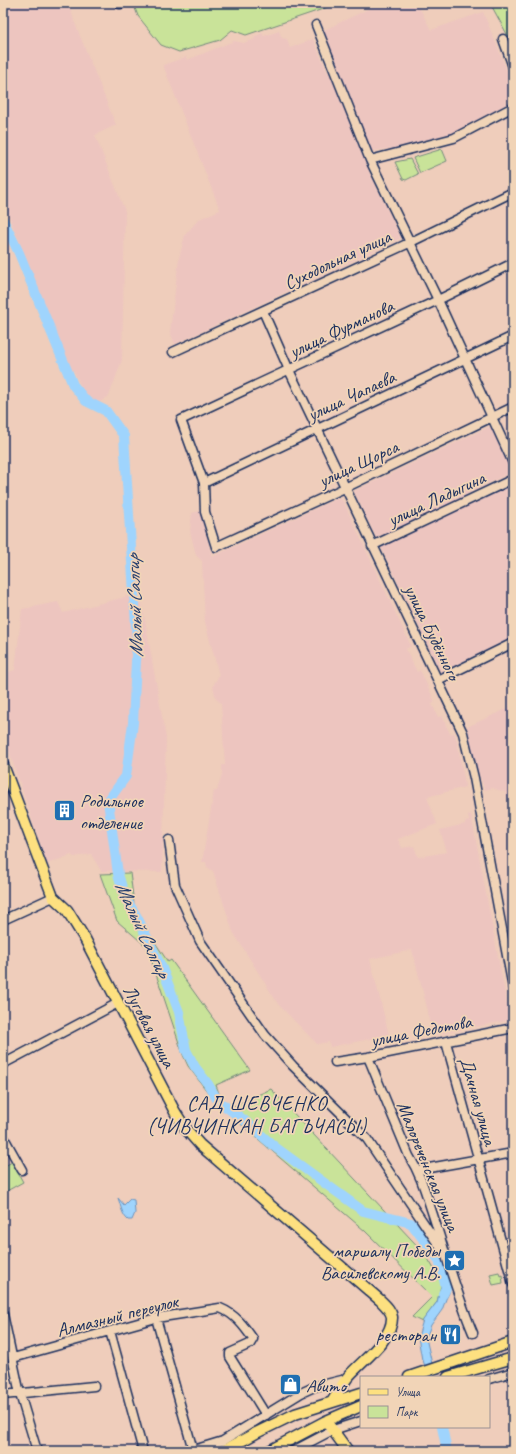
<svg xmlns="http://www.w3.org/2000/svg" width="516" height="1454" font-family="Caveat,sans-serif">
  <rect width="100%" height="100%" fill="#efcdbb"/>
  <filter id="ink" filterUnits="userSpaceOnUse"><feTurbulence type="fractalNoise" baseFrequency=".025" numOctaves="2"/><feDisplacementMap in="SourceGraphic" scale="8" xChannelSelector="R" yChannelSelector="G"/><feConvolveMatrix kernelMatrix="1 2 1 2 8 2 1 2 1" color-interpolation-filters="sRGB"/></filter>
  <g filter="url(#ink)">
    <path fill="#edc5bf" d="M3 3H69L74 21 116 125 95 135 125 211 122 360 109 396 100 402 86 399 74 371 71 370 3 202Z
      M381 3H417L431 30 483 12 511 80 510 81 513 87 505 105 448 135 447 134 396 148 372 151 368 148 322 31Z
      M279 31 282 38 287 39 290 48 313 39 327 71 331 76 366 165 401 238 175 344 170 332 179 258 185 235 199 219 220 210 163 65 186 57 187 60 234 41 244 43 255 39 254 37 262 33 264 36Z
      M491 426 512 471 511 472 412 522 376 537 354 491Z
      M513 485V637L441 672 381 547Z
      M338 498 343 501 411 646 406 649 417 672 420 670 435 702 432 704 438 717 442 716 450 734 454 733 457 741 464 778 465 787 427 797 437 824 398 839 402 848 414 846 418 857 447 852 440 830 465 824V822L469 821 468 815 471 814 510 1020 429 1036 427 1030H430L428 1011 412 950 370 959 389 1035 330 1047 329 1042 317 1044 278 1004 233 932 213 871 207 867 206 862H202L214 791H217L222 774V765H225L221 703 216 699 213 686 219 675 205 622 202 561 196 555 190 531 192 513 204 510 208 541 212 557Z
      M140 593 166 738 162 872 101 871 91 854 74 857 71 855 47 864 3 733V674L15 670 22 609 58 602 63 613Z
      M513 706V806L510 807 505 792 492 788 485 790 474 762 467 727Z"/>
    <path fill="#c9e399" stroke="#72897c" d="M133 3H337L323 9 246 35 232 30 220 40 179 52 161 45 138 16Z
      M490 3H513V34L508 36Z
      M442 149 447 161 420 173 413 158Z
      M410 159 418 174 406 180 403 179 395 162Z
      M130 873 135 912 168 962 171 960 250 1070 216 1085 221 1099 231 1107 271 1089 425 1254 442 1282 437 1302 422 1322 412 1317 432 1297 365 1231 215 1102 188 1066 183 1055 147 947 117 921 100 874Z
      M12 1162 23 1182 5 1192 3 1189V1167Z
      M499 1272 500 1276 502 1275 503 1283 493 1285 490 1274Z"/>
    <path fill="#9fd4fd" stroke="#6a92bd" d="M118 1198 124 1205 130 1199 134 1200 135 1213 132 1220H128C122 1215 121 1206 118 1198Z
      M442 1282H450L449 1293 446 1299 442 1310 431 1325 426 1338 435 1377H428L423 1360H422L418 1337 423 1320 437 1302Z"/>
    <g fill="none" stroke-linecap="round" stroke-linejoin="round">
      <path stroke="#9fd4fd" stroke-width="10" d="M3 220 19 253 73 385 86 401 106 411 124 436 137 641 133 723 126 776 108 801 118 874 125 897 137 917 162 968 179 1012 186 1050 195 1067 208 1084 218 1101 244 1120 275 1147 363 1211 411 1223 439 1260 446 1288 443 1294
        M442 1427 447 1451"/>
      <defs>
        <path id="minor" d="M120 3V4
          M316 25 370 160 438 300 513 463
          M503 39 513 67
          M370 160 454 138 513 107
          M513 263 438 300 181 420 204 483 205 512 216 547 351 485 513 407
          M263 311 289 370 463 733 474 778 513 988
          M173 352 409 243 513 192
          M204 483 513 336
          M372 546 513 479
          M438 680 513 643
          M169 840 175 885 200 941 265 1035 293 1066 367 1139 444 1253 447 1256
          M3 920 53 897
          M446 1042 513 1284
          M368 1057 409 1156C421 1175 426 1194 433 1215 446 1255 457 1295 473 1333
          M335 1062 368 1057 513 1028
          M3 1064 118 1003
          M3 1136 22 1170
          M418 1170 513 1153
          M3 1314 20 1394 37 1451
          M156 1318 193 1450
          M110 1331 143 1451
          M13 1358 156 1318 220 1308C235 1314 244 1326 253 1339L250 1344 230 1353V1357L266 1415
          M489 1379 513 1372
          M3 1395 94 1386
          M190 1451 223 1441 301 1393 314 1387 346 1379
          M293 1451 333 1430 361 1421
          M512 1451H513"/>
        <path id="major" d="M3 765 53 897 67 910 85 939 175 1112 185 1128 200 1145 380 1300C385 1305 391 1310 392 1317 393 1340 360 1362 347 1378 341 1386 337 1394 332 1402
          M409 1377 513 1342
          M448 1377 513 1358
          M326 1421 348 1451
          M223 1451 256 1433 295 1414 361 1393
          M269 1451 326 1421 361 1406"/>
      </defs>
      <use href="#minor" stroke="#1b2f5e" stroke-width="11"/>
      <use href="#major" stroke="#1b2f5e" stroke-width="13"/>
      <use href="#minor" stroke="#f1d4b7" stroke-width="8"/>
      <use href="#major" stroke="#fde080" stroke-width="10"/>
    </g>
  </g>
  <defs>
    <symbol id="building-square" viewBox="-11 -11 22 22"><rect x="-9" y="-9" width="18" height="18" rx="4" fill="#1f6fb2" stroke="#f1d4b7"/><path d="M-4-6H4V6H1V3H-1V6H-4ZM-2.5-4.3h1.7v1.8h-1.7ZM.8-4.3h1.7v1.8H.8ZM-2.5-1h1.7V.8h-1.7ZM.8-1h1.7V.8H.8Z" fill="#fff"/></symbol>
    <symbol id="sight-square" viewBox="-11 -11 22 22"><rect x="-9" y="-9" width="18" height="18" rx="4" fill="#1f6fb2" stroke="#f1d4b7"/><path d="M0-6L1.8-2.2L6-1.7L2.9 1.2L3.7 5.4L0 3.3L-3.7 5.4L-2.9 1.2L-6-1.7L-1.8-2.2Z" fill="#fff"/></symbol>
    <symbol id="restaurant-square" viewBox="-11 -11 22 22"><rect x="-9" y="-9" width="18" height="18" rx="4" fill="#1f6fb2" stroke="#f1d4b7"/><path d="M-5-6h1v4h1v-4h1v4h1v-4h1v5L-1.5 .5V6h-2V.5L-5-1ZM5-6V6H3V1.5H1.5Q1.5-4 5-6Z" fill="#fff"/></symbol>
    <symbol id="shop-square" viewBox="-11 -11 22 22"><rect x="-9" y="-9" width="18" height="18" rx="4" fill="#1f6fb2" stroke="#f1d4b7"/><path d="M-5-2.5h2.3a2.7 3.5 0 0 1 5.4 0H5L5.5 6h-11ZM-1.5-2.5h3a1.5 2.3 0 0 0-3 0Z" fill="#fff"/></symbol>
  </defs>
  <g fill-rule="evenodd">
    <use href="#building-square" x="52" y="798" width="25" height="25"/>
    <use href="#sight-square" x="442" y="1248" width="25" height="25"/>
    <use href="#restaurant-square" x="438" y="1322" width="25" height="25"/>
    <use href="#shop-square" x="278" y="1372" width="25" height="25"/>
  </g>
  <g text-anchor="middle" stroke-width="3.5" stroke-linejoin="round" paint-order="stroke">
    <g font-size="19" fill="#1b2f5e" stroke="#f1d4b7">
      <text transform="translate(337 259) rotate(-25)" y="7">Суходольная улица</text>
      <text transform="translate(341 328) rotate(-25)" y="7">улица Фурманова</text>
      <text transform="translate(351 395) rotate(-25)" y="7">улица Чапаева</text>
      <text transform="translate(358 463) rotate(-25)" y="7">улица Щорса</text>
      <text transform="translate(436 498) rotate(-25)" y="7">улица Ладыгина</text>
      <text transform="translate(433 632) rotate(64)" y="7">улица Будённого</text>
      <text transform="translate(150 1026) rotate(62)" y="7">Луговая улица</text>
      <text transform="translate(421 1030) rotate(-11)" y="7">улица Федотова</text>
      <text transform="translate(479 1101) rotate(74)" y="7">Дачная улица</text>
      <text transform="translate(429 1166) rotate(68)" y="7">Малореченская улица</text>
      <text transform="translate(117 1315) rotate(-14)" y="7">Алмазный переулок</text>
    </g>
    <g font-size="19" fill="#1b2f5e" stroke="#f1d4b7" text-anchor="start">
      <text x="80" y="807">Родильное<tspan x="80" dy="22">отделение</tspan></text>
      <text x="440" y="1257" text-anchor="end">маршалу Победы<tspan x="440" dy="22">Василевскому А.В.</tspan></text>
      <text x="436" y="1341" text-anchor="end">ресторан</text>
      <text x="306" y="1392">Авито</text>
    </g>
    <g font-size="20" font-style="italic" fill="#28406e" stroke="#f1d4b7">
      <text transform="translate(134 606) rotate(-92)" y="7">Малый Салгир</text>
      <text transform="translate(143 929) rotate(65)" y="7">Малый Салгир</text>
    </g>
    <g font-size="20" letter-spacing="1" fill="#1b2f5e" stroke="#f1d4b7">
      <text x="257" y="1110">САД ШЕВЧЕНКО<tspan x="257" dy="23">(ЧИВЧИНКАН БАГЪЧАСЫ)</tspan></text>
    </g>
  </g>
  <rect width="516" height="1454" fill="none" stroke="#f1d4b7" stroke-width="16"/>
  <rect x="8" y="8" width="500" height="1438" fill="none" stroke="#1b2f5e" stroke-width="1.5" filter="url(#ink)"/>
  <rect x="360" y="1376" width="130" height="52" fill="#f1d4b7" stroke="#9b9293"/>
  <rect x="368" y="1389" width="20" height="6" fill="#fde080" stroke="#9b9293"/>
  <text x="396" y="1396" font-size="12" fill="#1b2f5e">Улица</text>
  <rect x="368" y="1406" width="20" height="12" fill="#c9e399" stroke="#9b9293"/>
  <text x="396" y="1416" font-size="12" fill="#1b2f5e">Парк</text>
</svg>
